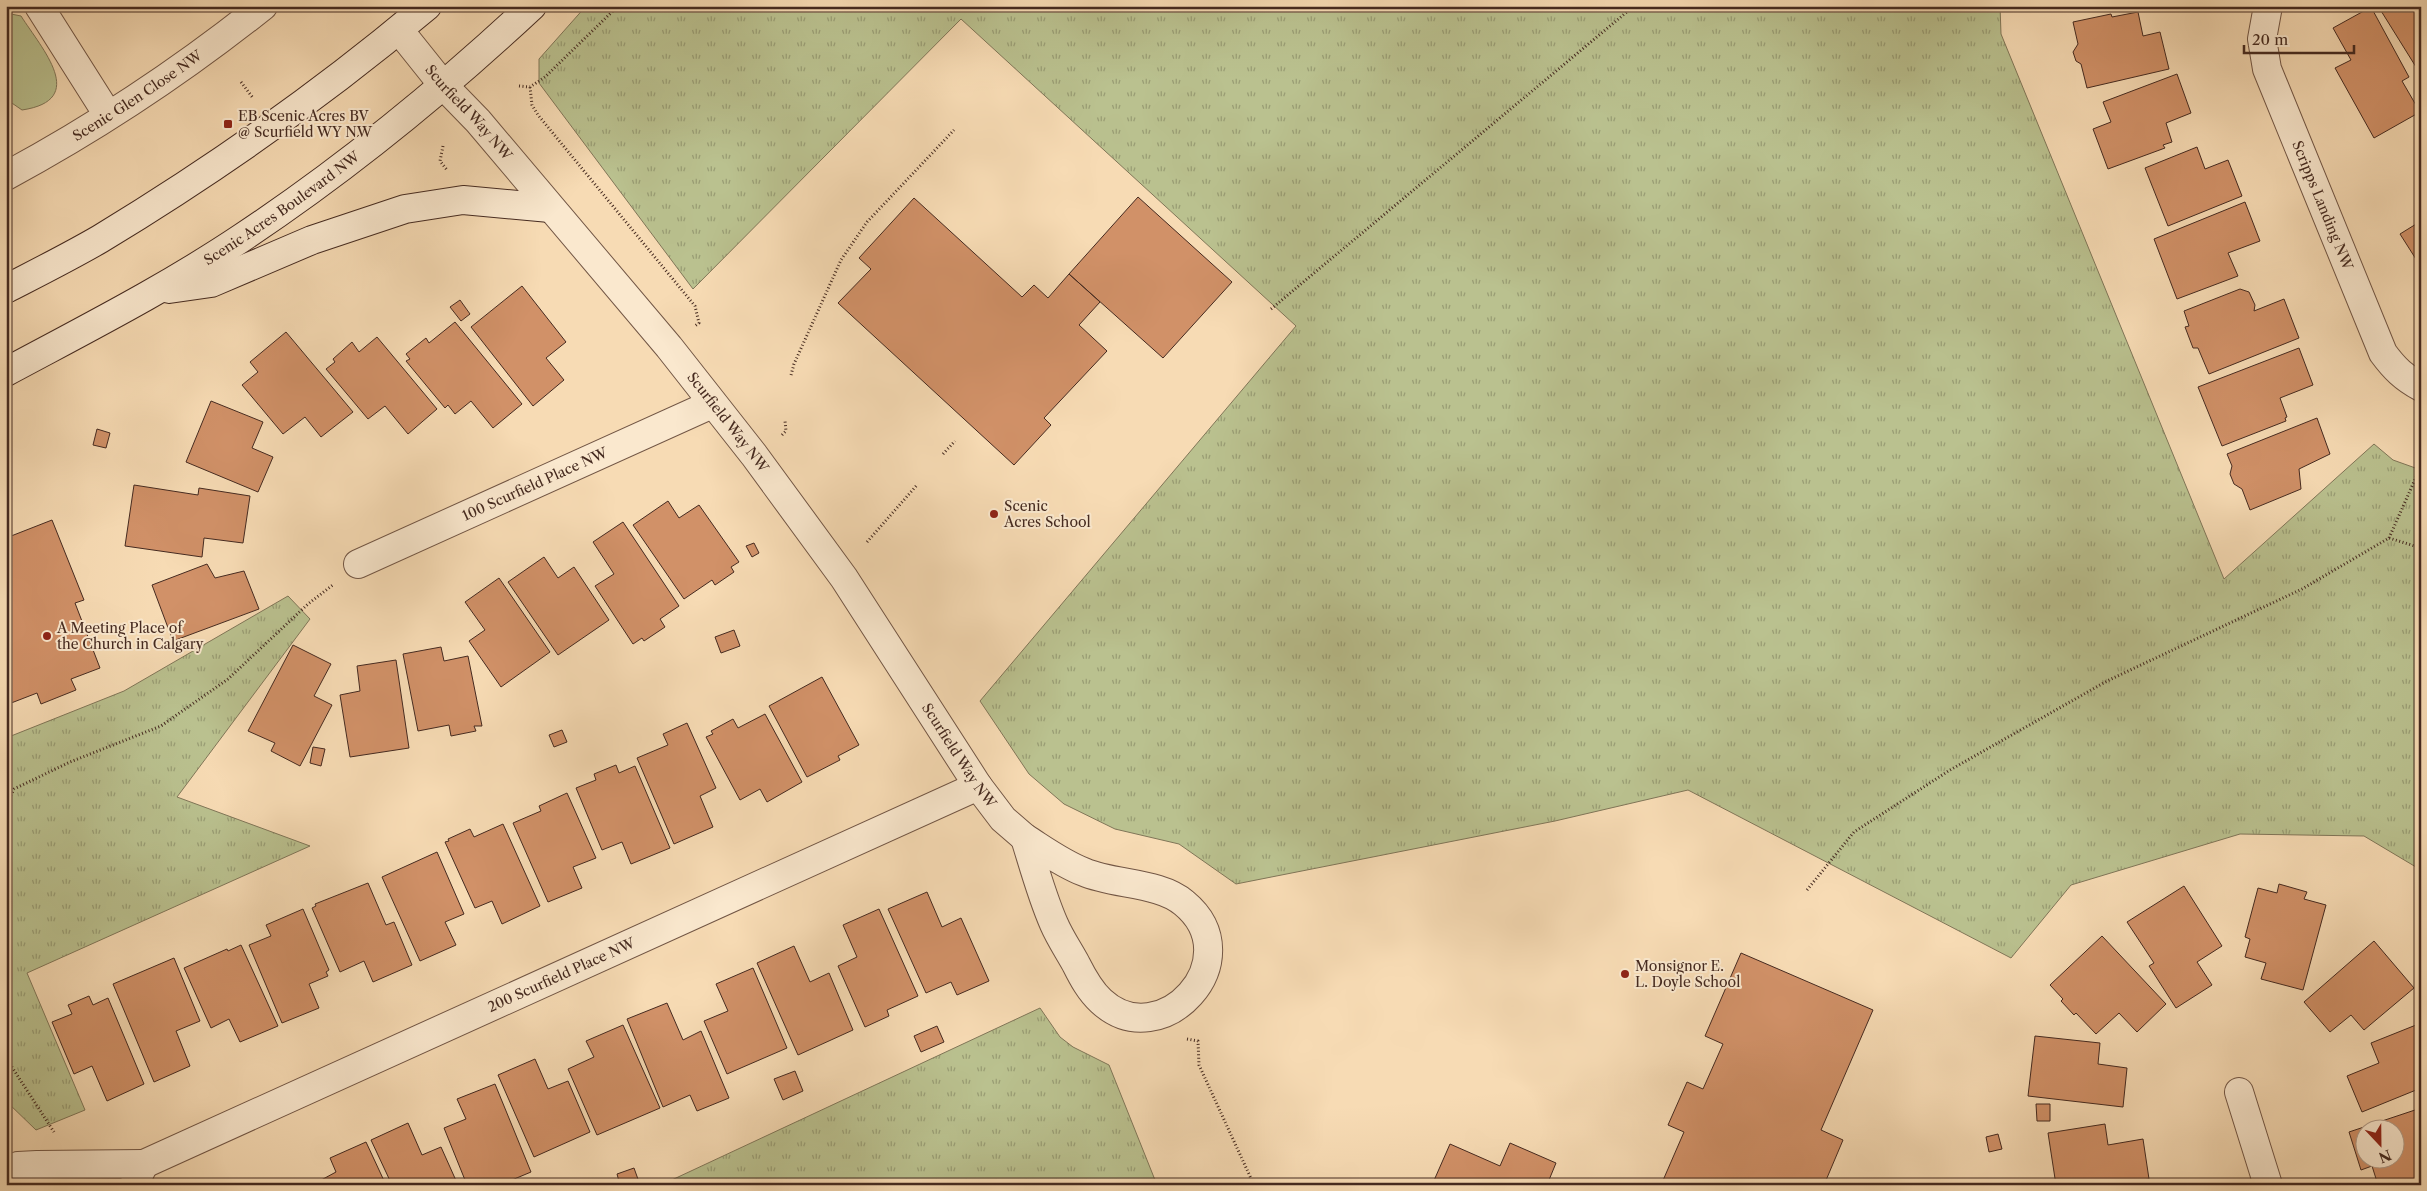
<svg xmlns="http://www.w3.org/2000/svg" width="2427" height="1191" font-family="'Libre Caslon Text',serif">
  <defs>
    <pattern id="park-tufts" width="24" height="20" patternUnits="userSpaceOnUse" patternTransform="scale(1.25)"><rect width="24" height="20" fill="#bac18f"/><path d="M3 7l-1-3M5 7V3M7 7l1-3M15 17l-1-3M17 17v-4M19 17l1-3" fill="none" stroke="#999d74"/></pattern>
  </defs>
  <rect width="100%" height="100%" fill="#f7dbb4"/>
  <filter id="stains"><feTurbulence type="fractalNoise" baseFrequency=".004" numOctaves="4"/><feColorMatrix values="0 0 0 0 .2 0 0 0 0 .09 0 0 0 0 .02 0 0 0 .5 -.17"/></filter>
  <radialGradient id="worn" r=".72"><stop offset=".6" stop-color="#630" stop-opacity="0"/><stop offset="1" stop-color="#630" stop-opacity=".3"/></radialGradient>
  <path fill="#bac18f" stroke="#807658" d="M6 13 21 16C42 49 89 100 22 110L6 99Z"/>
  <path fill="url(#park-tufts)" stroke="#807658" d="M586 6H2000L2001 34 2224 579 2374 444 2393 460 2421 470V870L2364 836 2240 834 2071 885 2011 958 1688 790 1555 821 1236 884 1179 844 1115 829 1064 804 1029 774 980 701 1296 326 961 19 693 289 539 83V59Z
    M288 596 310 619 177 797 310 846 27 973 85 1110 36 1130 6 1101V738L124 691Z
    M1040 1008 1060 1037 1073 1047 1109 1065 1157 1185H661Z"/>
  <path fill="#d19168" stroke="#452a20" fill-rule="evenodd" d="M2378 6H2421V75Z
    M2371 7 2409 77 2402 81 2420 112 2374 138 2335 68 2351 60 2333 28Z
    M2138 12 2143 36 2160 32 2169 69 2087 88 2081 64 2076 61 2073 52 2078 44 2073 22 2111 14 2112 17Z
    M2177 74 2191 113 2166 123 2172 142 2163 145 2165 148 2108 169 2093 129 2111 122 2103 102Z
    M2197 147 2205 169 2228 160 2242 196 2168 226 2145 168Z
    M1138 197 1232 282 1163 358 1069 274Z
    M914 198 1022 297 1034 285 1048 298 1069 274 1100 302 1079 325 1107 351 1044 418 1051 425 1014 465 838 303 871 269 859 258Z
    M2245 202 2260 241 2228 253 2238 276 2177 299 2154 239Z
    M2421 221V267L2400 234Z
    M522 286 566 342 546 358 564 380 533 406 471 327Z
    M2240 289 2249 292 2255 305 2254 311 2284 299 2299 338 2209 374 2198 348H2193L2185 327 2189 326 2184 311Z
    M460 300 470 314 461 321 450 307Z
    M455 322 522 404 493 428 471 401 455 414 448 405 445 408 406 361 410 359 406 354 426 338 429 343Z
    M286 332 353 412 321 437 305 417 283 434 242 385 258 372 250 362Z
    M377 337 437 409 408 434 385 406 368 419 326 369 335 362 333 359 352 342 359 352Z
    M2299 348 2313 385 2280 398 2287 417 2285 418 2286 421 2222 446 2198 387Z
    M211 401 263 422 252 448 273 457 258 492 186 462Z
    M2317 418 2330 454 2299 469 2301 489 2250 510 2242 489 2234 484 2230 474 2232 466 2227 454Z
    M97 429 110 433 106 448 93 445Z
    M134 485 198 495 199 488 250 496 243 543 204 538 202 557 125 546Z
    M668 501 679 518 699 505 739 562 731 567 734 572 715 585 712 580 684 599 633 525Z
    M52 520 84 600 75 603 100 668 71 679 76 690 41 704 37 693 6 705V538Z
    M623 522 679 606 660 619 665 627 644 641 642 638 633 644 595 586 614 574 593 542Z
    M754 543 759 553 752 557 746 546Z
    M544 557 558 578 574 567 609 620 558 655 508 582Z
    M207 564 215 578 244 571 259 609 173 641 152 585Z
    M499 578 550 652 501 687 469 641 485 630 465 602Z
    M734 630 740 646 721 653 715 637Z
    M293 645 331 664 314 696 332 705 300 766 271 751 275 743 248 731Z
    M441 647 444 661 468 656 482 726H474L476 731 451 736 449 725 418 731 403 654Z
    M396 660 409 748 350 757 340 695 360 691 357 666Z
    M822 677 859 745 838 756 840 760 807 777 769 706Z
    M765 714 802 782 767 802 760 789 740 800 706 737 713 734 711 731 733 719 738 728Z
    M687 723 716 788 700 796 713 827 674 844 637 758 668 745 663 734Z
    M562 730 567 742 554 747 549 735Z
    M313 747 325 749 321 766 310 763Z
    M616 765 619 773 635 766 670 848 631 864 622 842 602 850 576 788 596 780 594 774Z
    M567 793 596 858 573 867 582 888 548 902 513 823 541 811 539 806Z
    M503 824 540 906 502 924 492 901 475 908 445 842 449 841 448 839 470 829 474 837Z
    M437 852 464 914 445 922 456 945 420 961 382 877Z
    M368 883 386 925 394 922 412 965 373 982 364 961 340 972 312 908 316 906 315 904Z
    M2279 884 2307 892 2304 899 2326 905 2303 990 2261 979 2266 963 2245 957 2250 939 2245 937 2258 888 2277 893Z
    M2184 886 2222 946 2197 962 2212 985 2176 1008 2149 966 2154 963 2127 922Z
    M927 892 942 927 961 918 989 981 957 995 951 982 926 993 888 909Z
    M303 909 329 970 326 972 328 976 309 984 319 1008 282 1023 249 945 271 936 266 925Z
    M879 909 918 996 887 1010 889 1016 865 1027 838 966 857 957 843 925Z
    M2102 936 2166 1004 2137 1032 2119 1013 2096 1034 2076 1013 2074 1015 2061 1001 2063 999 2050 985Z
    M2374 941 2414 988 2364 1030 2351 1015 2330 1032 2304 1002Z
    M241 945 278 1026 240 1042 229 1019 211 1028 184 968 227 949 228 951Z
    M794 946 810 982 829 973 853 1030 798 1055 757 963Z
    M1741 953 1873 1010 1821 1130 1843 1140 1824 1185H1661L1684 1132 1668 1125 1687 1082 1703 1089 1723 1044 1705 1036Z
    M174 958 200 1021 176 1031 190 1066 154 1082 113 984Z
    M753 968 787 1048 727 1074 704 1021 728 1011 716 984Z
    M89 996 93 1005 108 998 144 1084 107 1101 92 1066 74 1074 52 1022 72 1014 68 1005Z
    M667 1003 683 1040 701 1031 729 1098 697 1111 690 1095 663 1107 627 1019Z
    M2421 1023V1088L2362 1112 2347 1076 2379 1063 2371 1043Z
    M623 1025 660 1108 597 1135 568 1069 594 1057 586 1041Z
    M937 1026 944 1042 921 1052 914 1036Z
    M2035 1036 2100 1043 2098 1064 2127 1068 2123 1107 2028 1096Z
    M535 1059 548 1089 568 1081 590 1132 534 1157 498 1075Z
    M795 1071 803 1091 783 1100 774 1079Z
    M495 1084 531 1172 500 1185H467L444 1128 466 1119 457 1099Z
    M2036 1104H2050V1121H2037Z
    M2421 1108V1182L2411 1185H2378L2372 1166 2361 1170 2349 1132ZM2364 1128H2394V1158H2364Z
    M408 1123 422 1155 441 1147 458 1185H392L371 1140Z
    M2105 1124 2108 1145 2143 1139 2149 1179 2108 1185H2056L2048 1133Z
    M1998 1134 2002 1149 1989 1152 1986 1137Z
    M366 1142 386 1185H312L336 1172 330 1158Z
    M1510 1143 1556 1163 1549 1180 1559 1185H1432L1450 1144 1500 1166Z
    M634 1168 639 1182 620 1185 617 1174Z"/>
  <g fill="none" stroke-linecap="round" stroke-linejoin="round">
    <defs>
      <g id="street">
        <path d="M39 6 108 115"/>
        <path id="s1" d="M2268 6 2262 39 2267 69 2383 353C2394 368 2404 378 2421 387"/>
        <path id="s2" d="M399 30 443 85 478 121 669 347 754 455 844 578 978 786 1003 819 1025 838"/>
        <path id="s3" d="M6 176C95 128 184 69 263 6"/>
        <path id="s4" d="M358 564 712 404"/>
        <path d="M1025 838C1044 850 1063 864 1084 872 1114 885 1160 882 1184 903 1252 959 1161 1057 1101 1001 1090 991 1083 978 1076 964 1069 951 1060 938 1054 924 1042 897 1034 867 1025 838Z"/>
        <path d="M2239 1092 2268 1185"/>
        <path id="s5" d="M144 1164 978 786"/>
        <path d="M6 1171 18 1166 37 1165 144 1164 134 1185"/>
      </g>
      <g id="secondary">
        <path d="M6 289C37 273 69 257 100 239 214 170 325 92 427 6"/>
        <path d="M169 289 211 283 312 240 405 209 463 200 550 208"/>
        <path id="s6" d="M6 372C86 329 167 288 243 237 345 169 442 90 532 6"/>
      </g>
    </defs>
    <use href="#street" stroke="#725645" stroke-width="30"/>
    <use href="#secondary" stroke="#452a20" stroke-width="30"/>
    <path stroke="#452a20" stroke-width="3" stroke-dasharray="1 2.5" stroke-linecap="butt" d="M241 82 253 98
      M519 86 530 87 545 77 618 6
      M530 87 532 105 538 115 695 306 699 323 695 326
      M443 146 440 161 447 170
      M1271 309 1634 6
      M791 375 794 364 841 260 867 222 954 130
      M782 435 786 431 785 421
      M943 454 955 441
      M2389 538 2421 466
      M867 542 917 485
      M6 805 14 789 70 762 161 726 228 679 308 604 334 584
      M1807 890 1854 832 1950 770 2107 681 2302 589 2389 538 2421 548
      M1187 1039 1198 1041 1199 1065 1254 1185
      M6 1058 54 1132"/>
    <use href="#street" stroke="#fae8ce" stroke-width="28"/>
    <use href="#secondary" stroke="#fae8ce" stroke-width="28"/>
  </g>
  <g fill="#8f2418" stroke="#fae8ce" stroke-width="2">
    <rect x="223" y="119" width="10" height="10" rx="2.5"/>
    <circle cx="994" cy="514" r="5"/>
    <circle cx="47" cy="636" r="5"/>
    <circle cx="1625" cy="974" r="5"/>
  </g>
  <g text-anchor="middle" stroke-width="4" stroke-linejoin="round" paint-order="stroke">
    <g font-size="14" fill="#452a20" stroke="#fae8ce">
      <text dy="5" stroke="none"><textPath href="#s3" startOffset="154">Scenic Glen Close NW</textPath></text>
      <text dy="5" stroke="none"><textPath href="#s2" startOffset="108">Scurfield Way NW</textPath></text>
      <text dy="5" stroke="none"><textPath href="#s1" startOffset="211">Scripps Landing NW</textPath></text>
      <text dy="5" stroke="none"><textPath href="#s6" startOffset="321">Scenic Acres Boulevard NW</textPath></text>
      <text dy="5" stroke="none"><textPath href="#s2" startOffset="512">Scurfield Way NW</textPath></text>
      <text dy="5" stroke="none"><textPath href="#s4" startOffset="194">100 Scurfield Place NW</textPath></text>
      <text dy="5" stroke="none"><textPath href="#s2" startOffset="918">Scurfield Way NW</textPath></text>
      <text dy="5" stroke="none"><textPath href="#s5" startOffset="458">200 Scurfield Place NW</textPath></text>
    </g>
    <g font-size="14" fill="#452a20" stroke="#fae8ce" text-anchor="start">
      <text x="238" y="121">EB Scenic Acres BV<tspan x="238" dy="16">@ Scurfield WY NW</tspan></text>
      <text x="1004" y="511">Scenic<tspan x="1004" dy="16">Acres School</tspan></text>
      <text x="57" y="633">A Meeting Place of<tspan x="57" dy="16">the Church in Calgary</tspan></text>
      <text x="1635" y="971">Monsignor E.<tspan x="1635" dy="16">L. Doyle School</tspan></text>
    </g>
  </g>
  <rect width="2427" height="1191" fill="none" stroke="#f7dbb4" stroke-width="25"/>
  <rect x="8" y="8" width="2412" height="1176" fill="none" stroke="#452a20" stroke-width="2.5"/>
  <rect x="12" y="12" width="2402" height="1166" fill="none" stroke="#452a20"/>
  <g transform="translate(2380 1144) rotate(158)"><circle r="24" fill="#fae8ce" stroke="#b29c88"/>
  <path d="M0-4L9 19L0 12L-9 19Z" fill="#8f2418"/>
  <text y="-8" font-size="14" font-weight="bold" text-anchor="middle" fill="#452a20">N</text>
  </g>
  <path d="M2244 45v8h110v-8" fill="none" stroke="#452a20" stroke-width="2.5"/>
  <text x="2252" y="45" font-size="15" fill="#452a20" stroke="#fae8ce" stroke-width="4" paint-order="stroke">20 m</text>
  <rect width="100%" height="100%" filter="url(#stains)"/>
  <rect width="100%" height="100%" fill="url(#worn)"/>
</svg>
